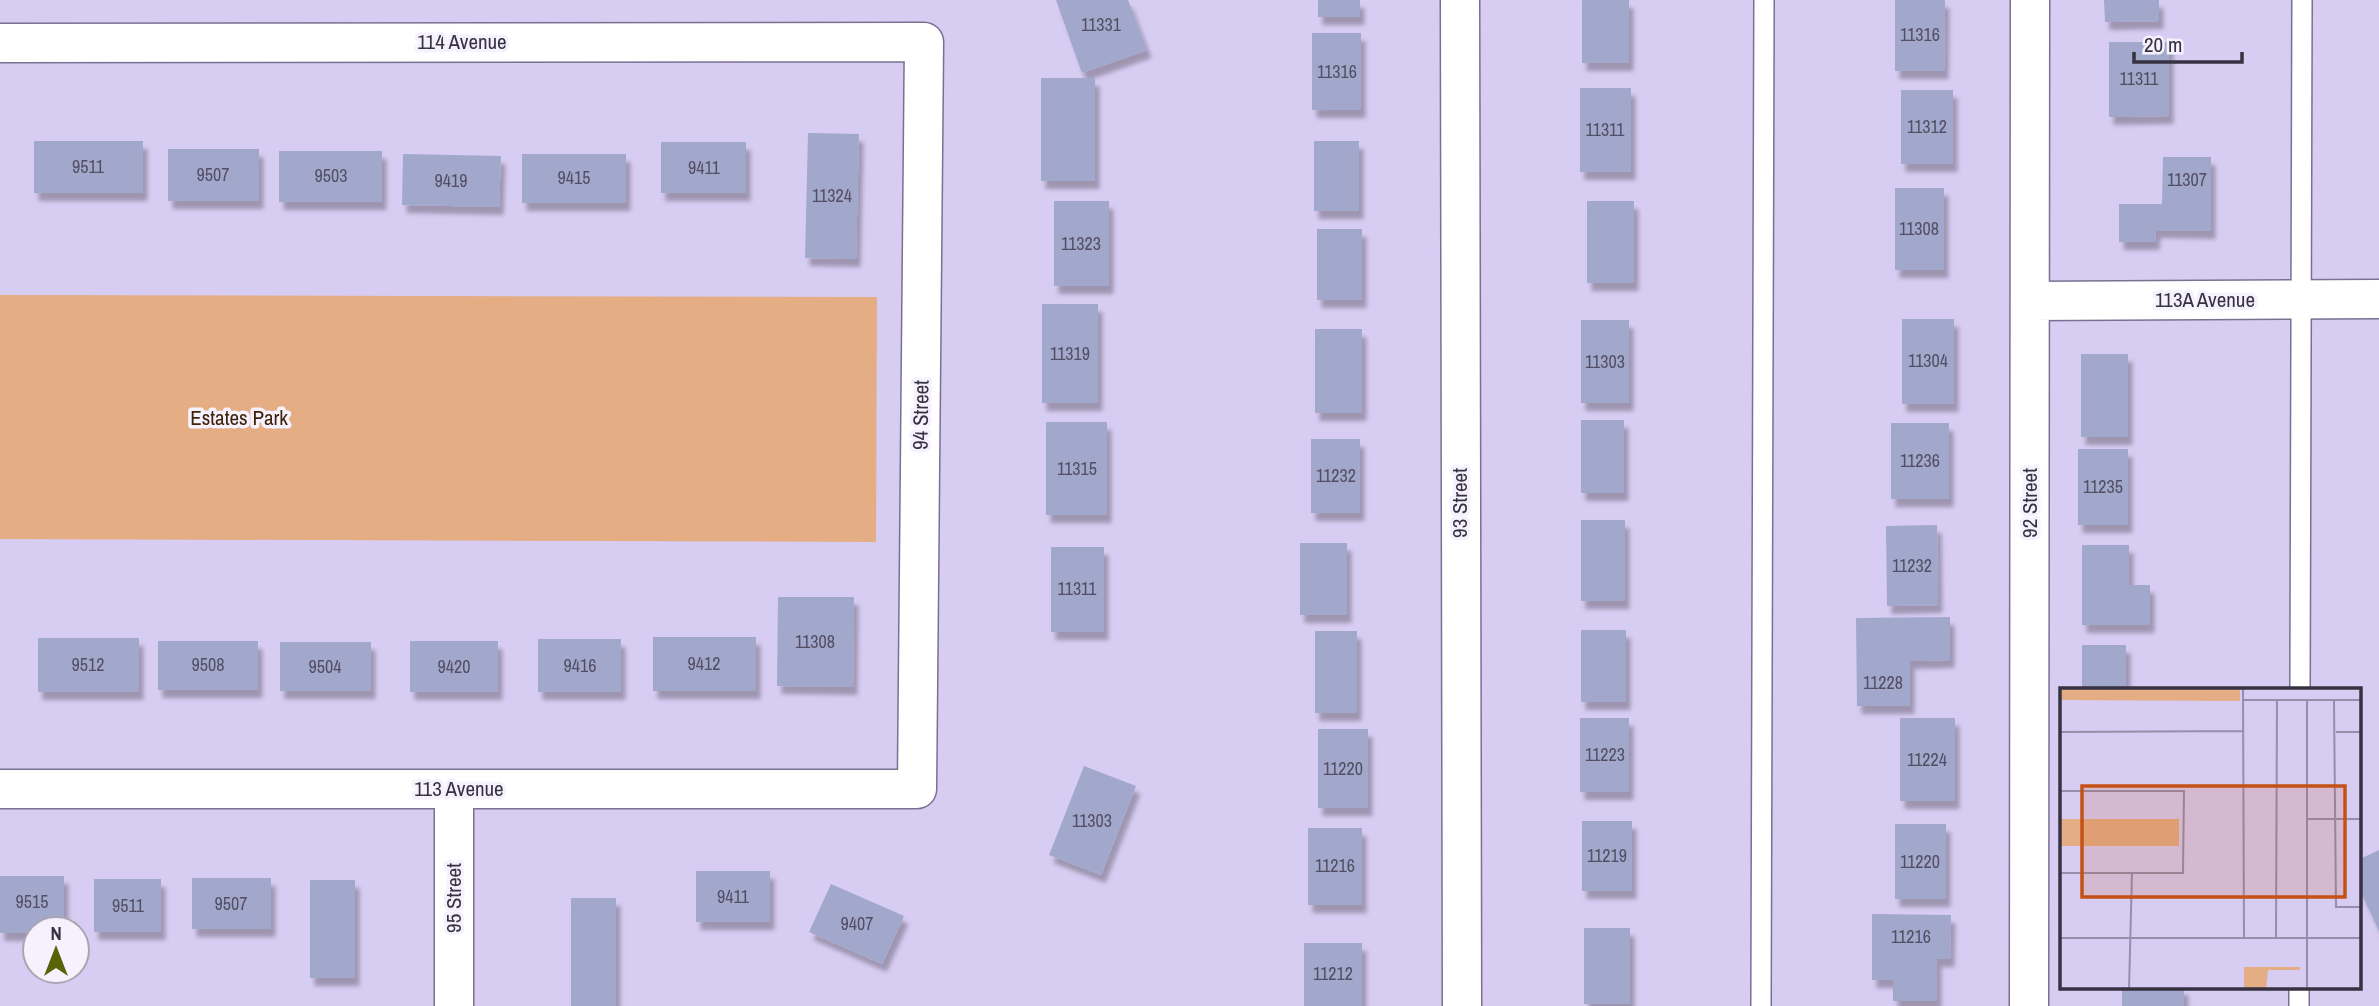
<svg xmlns="http://www.w3.org/2000/svg" width="2379" height="1006" font-family="'Archivo Narrow',sans-serif">
  <defs>
    <filter id="shadow"><feDropShadow dx="4.5" dy="8" stdDeviation="2" flood-color="#0004"/></filter>
  </defs>
  <rect width="100%" height="100%" fill="#d7ccf2"/>
  <path fill="#e4ad84" d="M0 295 877 297 876 542 0 539Z"/>
  <path fill="#a2a7cc" filter="url(#shadow)" d="M1056 0H1128L1147 50 1082 73Z
    M1318 0H1360V17H1318Z
    M1582 0H1629V63H1582Z
    M1895 0H1945L1944 71H1895Z
    M2104 0H2159V21L2105 22Z
    M1312 33H1361V110H1312Z
    M2109 42H2169V116L2109 117Z
    M1041 78H1095V181H1041Z
    M1580 88H1631V172H1580Z
    M1901 90H1953V164H1901Z
    M808 133 859 134 856 259 805 258Z
    M34 141H143V193H34Z
    M1314 141H1359V211H1314Z
    M661 142H746V193H661Z
    M168 149H259V201H168Z
    M279 151H382V202H279Z
    M403 154 501 156 499 207 402 205Z
    M522 154H626V203H522Z
    M2163 157H2211V231L2156 230 2155 242H2119V204H2162Z
    M1895 188H1944V270H1895Z
    M1054 201H1109V286H1054Z
    M1587 201H1634V283H1587Z
    M1317 229H1362V300H1317Z
    M1042 304H1098V403H1042Z
    M1902 319H1954V404H1902Z
    M1581 320H1629V403H1581Z
    M1315 329H1362V413H1315Z
    M2081 354H2128V437H2081Z
    M1581 420H1624V493H1581Z
    M1046 422H1107V515H1046Z
    M1891 423H1949V499H1891Z
    M1311 439H1360V513H1311Z
    M2078 449H2128V525H2078Z
    M1581 520H1625V601H1581Z
    M1937 525 1938 605 1887 606 1886 526Z
    M1300 543H1347V615H1300Z
    M2082 545H2129V585H2150V625H2082Z
    M1051 547H1104V632H1051Z
    M778 597H854L853 687 777 686Z
    M1950 617V660L1910 661V706H1857L1856 618Z
    M1581 630H1626V702H1581Z
    M1315 631H1357V713H1315Z
    M653 637H756V691H653Z
    M38 638H139V692H38Z
    M538 639H621V692H538Z
    M158 641H258V690H158Z
    M410 641H498V692H410Z
    M280 642H371V691H280Z
    M2082 645H2126V689H2082Z
    M1580 718H1629V792H1580Z
    M1900 718H1955V801H1900Z
    M1318 729H1368V808H1318Z
    M1084 766 1136 786 1101 875 1049 855Z
    M1582 821H1632V891H1582Z
    M1895 824H1946V899H1895Z
    M1308 828H1362V905H1308Z
    M2379 850V931L2360 890V859Z
    M696 871H770V922H696Z
    M0 876H64V929H35V933H0Z
    M192 878H271V929H192Z
    M94 879H161V932H94Z
    M310 880H355V978H310Z
    M831 884 904 916 882 964 809 932Z
    M571 898H616V1006H571Z
    M1872 914 1951 915 1950 959H1937V1001H1893V980H1872Z
    M1584 928H1630V1004H1584Z
    M1304 943H1362V1006H1304Z
    M2122 987H2184V1006H2122Z"/>
  <g fill="none" stroke-linecap="round" stroke-linejoin="round">
    <defs>
      <path id="service" d="M2300 689 2302 0
        M1761 1006 1764 0
        M2299 1006V987"/>
      <path id="minor" d="M1460 0 1462 1006
        M0 43 924 42 917 789H0
        M2030 301 2379 299
        M454 789V1006
        M2029 1006 2030 0"/>
    </defs>
    <use href="#service" stroke="#7a7092" stroke-width="22"/>
    <use href="#minor" stroke="#7a7092" stroke-width="41"/>
    <use href="#service" stroke="#fff" stroke-width="19"/>
    <use href="#minor" stroke="#fff" stroke-width="38"/>
  </g>
  <g text-anchor="middle" stroke-width="7" stroke-linejoin="round" paint-order="stroke">
    <g font-size="18" fill="#524f64">
      <text x="1101" y="31">11331</text>
      <text x="1920" y="41">11316</text>
      <text x="1337" y="78">11316</text>
      <text x="2139" y="85">11311</text>
      <text x="1927" y="133">11312</text>
      <text x="1605" y="136">11311</text>
      <text x="88" y="173">9511</text>
      <text x="704" y="174">9411</text>
      <text x="213" y="181">9507</text>
      <text x="331" y="182">9503</text>
      <text x="574" y="184">9415</text>
      <text x="2187" y="186">11307</text>
      <text x="451" y="187">9419</text>
      <text x="832" y="202">11324</text>
      <text x="1919" y="235">11308</text>
      <text x="1081" y="250">11323</text>
      <text x="1070" y="360">11319</text>
      <text x="1928" y="367">11304</text>
      <text x="1605" y="368">11303</text>
      <text x="1920" y="467">11236</text>
      <text x="1077" y="475">11315</text>
      <text x="1336" y="482">11232</text>
      <text x="2103" y="493">11235</text>
      <text x="1912" y="572">11232</text>
      <text x="1077" y="595">11311</text>
      <text x="815" y="648">11308</text>
      <text x="704" y="670">9412</text>
      <text x="88" y="671">9512</text>
      <text x="208" y="671">9508</text>
      <text x="580" y="672">9416</text>
      <text x="325" y="673">9504</text>
      <text x="454" y="673">9420</text>
      <text x="1883" y="689">11228</text>
      <text x="1605" y="761">11223</text>
      <text x="1927" y="766">11224</text>
      <text x="1343" y="775">11220</text>
      <text x="1092" y="827">11303</text>
      <text x="1607" y="862">11219</text>
      <text x="1920" y="868">11220</text>
      <text x="1335" y="872">11216</text>
      <text x="733" y="903">9411</text>
      <text x="32" y="908">9515</text>
      <text x="231" y="910">9507</text>
      <text x="128" y="912">9511</text>
      <text x="857" y="930">9407</text>
      <text x="1911" y="943">11216</text>
      <text x="1333" y="980">11212</text>
    </g>
    <g font-size="21" fill="#373241" stroke="#f5f2fe">
      <text x="462" y="49">114 Avenue</text>
      <text x="2205" y="307">113A Avenue</text>
      <text transform="translate(921 415) rotate(-89)" y="7">94 Street</text>
      <text transform="translate(1460 503) rotate(-90)" y="7">93 Street</text>
      <text transform="translate(2030 503) rotate(-90)" y="7">92 Street</text>
      <text x="459" y="796">113 Avenue</text>
      <text transform="translate(454 898) rotate(-90)" y="7">95 Street</text>
    </g>
    <g font-size="21" fill="#3f2207" stroke="#f5f2fe">
      <text x="239" y="425">Estates Park</text>
    </g>
  </g>
  <g transform="translate(2060 688)">
    <rect width="301" height="301" fill="#d7ccf2"/>
    <path d="M0 0H180V13L0 12ZM0 131H119V158H0ZM184 279H240V282H208L206 301H184Z" fill="#e4ad84"/>
    <path fill="none" stroke="#978eab" stroke-width="2" d="M183 0 184 250M183 12H301M247 13V301M274 13 276 219H301M0 44 183 43M276 44H301M0 103H124L123 185H0M246 131H301M0 250H301M216 250 217 12M69 301 72 185"/>
    <path fill="#c55117" fill-opacity="0.15" stroke="#c55117" stroke-width="3.5" d="M22 98H285V209H22Z"/>
    <rect width="301" height="301" fill="none" stroke="#373241" stroke-width="3.5"/>
  </g>
  <g transform="translate(56 950)"><circle r="33" fill="#f5f2fe" stroke="#a9a5b2" stroke-width="2"/>
  <path d="M0-5L12 26L0 18L-12 26Z" fill="#566307"/>
  <text y="-10" font-size="19" font-weight="bold" text-anchor="middle" fill="#373241">N</text>
  </g>
  <path d="M2134 52v10h108v-10" fill="none" stroke="#373241" stroke-width="3.5"/>
  <text x="2144" y="52" font-size="21" fill="#373241" stroke="#f5f2fe" stroke-width="5" paint-order="stroke">20 m</text>
</svg>
